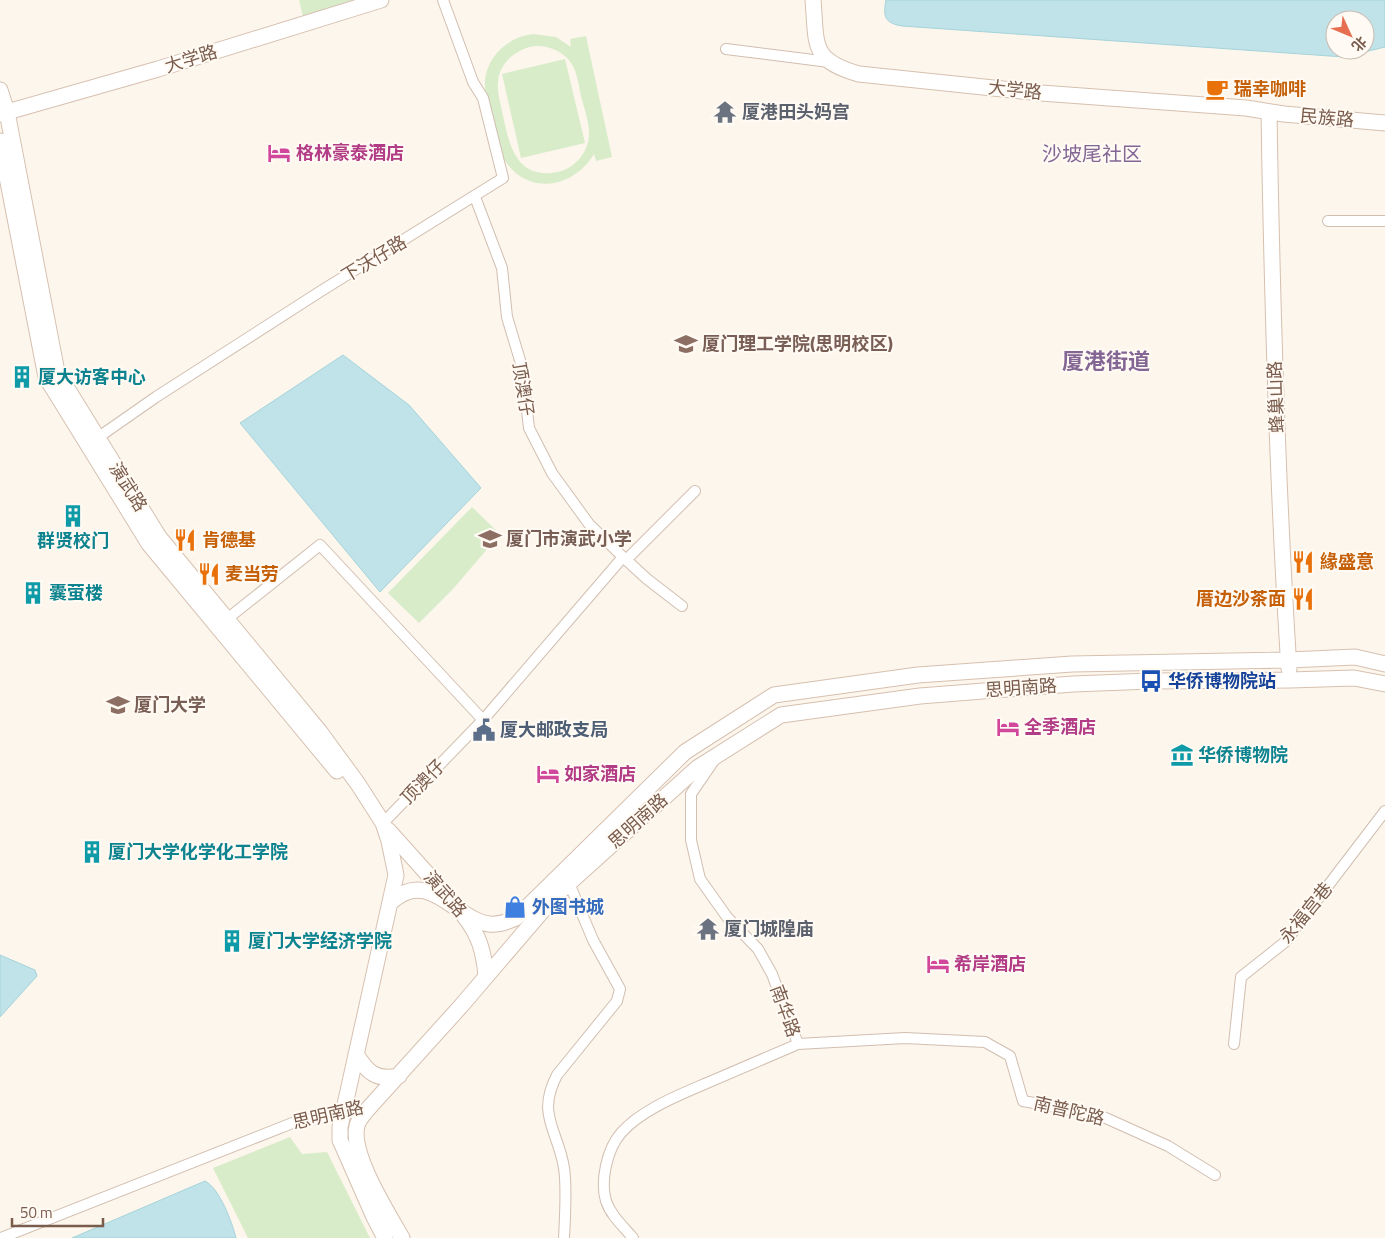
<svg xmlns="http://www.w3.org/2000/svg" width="1385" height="1238" font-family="'Titillium Web','Noto Sans SC',sans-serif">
  <rect width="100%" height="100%" fill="#fdf6ec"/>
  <path fill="#d8ecc9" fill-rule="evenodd" d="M299 0H362L304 21Z
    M533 34 556 37 571 47 570 39 586 36 612 157 596 161 594 154C575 186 533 196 508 165 499 154 497 139 494 126 491 114 486 101 485 88 483 60 506 37 533 34ZM536 46C547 46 558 49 567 58 577 68 578 82 581 96 584 108 589 121 589 133 589 154 572 172 551 173 515 176 509 143 503 116 501 105 497 94 498 82 499 63 517 48 536 46Z
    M565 59 585 143 521 158 502 74Z
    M472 507 500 534 453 589 419 623 388 593Z
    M290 1137 302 1154 327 1152 370 1238H248L213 1168Z"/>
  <path fill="#bfe3e8" stroke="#a5d3da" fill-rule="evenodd" d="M886 0H1385V47L1344 57 902 26C884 23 883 16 886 0ZM1335 20H1365V50H1335Z
    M343 355 409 405 481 488 380 592 240 423Z
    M0 955 35 970 37 976 0 1017Z
    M205 1181C220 1189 232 1222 236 1238H72Z"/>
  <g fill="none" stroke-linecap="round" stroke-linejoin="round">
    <defs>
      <path id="street" d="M726 49 829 62
        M1328 221H1385
        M93 441 156 397 321 291 503 178 483 98 473 82 443 0
        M623 557 647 579 682 606
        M626 560 695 491
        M222 623 320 545 483 720
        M383 823 483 720 623 557 589 524 552 473 529 428 522 367 507 317 502 268 475 197
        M798 1044 905 1038 985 1042 1010 1056 1023 1101 1099 1115 1168 1146 1215 1175
        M1234 1044 1241 977 1285 942 1385 811
        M1 1238 295 1122 367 1110
        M564 1238C565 1218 567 1187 564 1168 558 1130 536 1115 557 1075L617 1001 620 989 593 940 569 883
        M633 1238C624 1227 611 1216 606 1201 600 1181 607 1149 621 1133 641 1110 679 1095 707 1083 737 1070 767 1057 798 1044L772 974 758 949 727 917 700 879 691 840V794L715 759"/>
      <path id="secondary" d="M813 0C817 45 810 60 859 74L1041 93 1246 108 1284 114 1385 123
        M0 90 7 112 57 372 159 537 320 732 358 784 383 823 389 841 396 875 340 1127V1140L374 1217 385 1238
        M1269 113C1272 298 1277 484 1289 669
        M0 114 158 69 381 0
        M0 141 46 377 149 544 337 771
        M388 830 449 898
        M391 902C429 867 456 920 489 924 499 925 507 922 516 918L685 752 774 695 918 675 1072 664 1289 660 1355 657 1385 664
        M464 916C479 934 484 953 486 976
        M356 1054C367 1072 376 1081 399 1076
        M402 1238C388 1213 350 1154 357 1126 358 1120 364 1114 367 1110L461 1006 556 895 697 768 781 715 920 696 1073 684 1151 681 1290 680 1354 678 1385 684"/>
    </defs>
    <use href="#street" stroke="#d1beb0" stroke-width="12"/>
    <use href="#secondary" stroke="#d6c0b0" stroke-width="17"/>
    <use href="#street" stroke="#fff" stroke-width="10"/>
    <use href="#secondary" stroke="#fff" stroke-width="15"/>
  </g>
  <defs>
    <symbol id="cafe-bare" viewBox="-9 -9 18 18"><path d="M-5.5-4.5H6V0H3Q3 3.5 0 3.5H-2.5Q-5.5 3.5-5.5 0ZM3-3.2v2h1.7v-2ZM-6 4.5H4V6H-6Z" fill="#e8710a" stroke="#fffaf3" stroke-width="2.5" paint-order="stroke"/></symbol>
    <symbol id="temple-bare" viewBox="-9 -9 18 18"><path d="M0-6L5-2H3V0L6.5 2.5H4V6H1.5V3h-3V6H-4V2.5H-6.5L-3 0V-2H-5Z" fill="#6b7280" stroke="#fffaf3" stroke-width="2.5" paint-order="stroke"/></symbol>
    <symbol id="hotel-bare" viewBox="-9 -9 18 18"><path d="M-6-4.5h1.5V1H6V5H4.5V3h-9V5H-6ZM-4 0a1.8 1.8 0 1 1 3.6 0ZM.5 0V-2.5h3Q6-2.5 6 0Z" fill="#d1479c" stroke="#fffaf3" stroke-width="2.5" paint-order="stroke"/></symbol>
    <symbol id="university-bare" viewBox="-9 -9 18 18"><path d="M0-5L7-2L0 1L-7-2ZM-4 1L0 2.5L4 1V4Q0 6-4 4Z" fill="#8d6e63" stroke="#fffaf3" stroke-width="2.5" paint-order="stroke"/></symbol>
    <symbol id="building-bare" viewBox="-9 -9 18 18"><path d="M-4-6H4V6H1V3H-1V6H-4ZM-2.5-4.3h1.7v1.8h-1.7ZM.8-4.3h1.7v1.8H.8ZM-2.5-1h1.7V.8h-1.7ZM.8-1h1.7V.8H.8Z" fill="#0f9aa8" stroke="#fffaf3" stroke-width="2.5" paint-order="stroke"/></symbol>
    <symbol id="school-bare" viewBox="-9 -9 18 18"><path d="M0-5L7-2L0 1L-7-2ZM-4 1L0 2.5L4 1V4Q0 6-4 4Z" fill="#8d6e63" stroke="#fffaf3" stroke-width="2.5" paint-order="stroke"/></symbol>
    <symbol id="restaurant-bare" viewBox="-9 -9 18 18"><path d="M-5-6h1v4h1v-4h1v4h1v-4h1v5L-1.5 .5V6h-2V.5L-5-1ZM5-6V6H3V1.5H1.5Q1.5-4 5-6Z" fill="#e8710a" stroke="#fffaf3" stroke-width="2.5" paint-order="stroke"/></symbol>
    <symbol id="bus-bare" viewBox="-9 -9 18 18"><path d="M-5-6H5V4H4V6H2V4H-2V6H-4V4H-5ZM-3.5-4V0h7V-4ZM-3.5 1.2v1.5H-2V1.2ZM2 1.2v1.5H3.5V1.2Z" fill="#1a4fb4" stroke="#fffaf3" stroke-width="2.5" paint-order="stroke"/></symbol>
    <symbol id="civic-bare" viewBox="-9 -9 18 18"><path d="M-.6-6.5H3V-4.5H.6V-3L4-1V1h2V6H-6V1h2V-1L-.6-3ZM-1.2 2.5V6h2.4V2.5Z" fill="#5c6f8a" stroke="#fffaf3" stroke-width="2.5" paint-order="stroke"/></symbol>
    <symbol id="museum-bare" viewBox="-9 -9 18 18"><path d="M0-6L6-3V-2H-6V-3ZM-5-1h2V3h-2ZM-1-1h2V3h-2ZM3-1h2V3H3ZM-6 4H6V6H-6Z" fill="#0f9aa8" stroke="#fffaf3" stroke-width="2.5" paint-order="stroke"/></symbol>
    <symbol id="shop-bare" viewBox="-9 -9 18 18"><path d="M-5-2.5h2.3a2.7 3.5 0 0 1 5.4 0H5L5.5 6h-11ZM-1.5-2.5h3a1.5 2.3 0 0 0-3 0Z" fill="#3f7fe0" stroke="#fffaf3" stroke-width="2.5" paint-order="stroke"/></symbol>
  </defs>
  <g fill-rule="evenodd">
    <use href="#cafe-bare" x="1201" y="73" width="32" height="32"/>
    <use href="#temple-bare" x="709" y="96" width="32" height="32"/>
    <use href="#hotel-bare" x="263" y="137" width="32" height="32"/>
    <use href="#university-bare" x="670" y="328" width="32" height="32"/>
    <use href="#building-bare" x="6" y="361" width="32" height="32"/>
    <use href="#building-bare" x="57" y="500" width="32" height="32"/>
    <use href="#school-bare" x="474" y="523" width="32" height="32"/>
    <use href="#restaurant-bare" x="169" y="524" width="32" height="32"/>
    <use href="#restaurant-bare" x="1287" y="546" width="32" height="32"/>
    <use href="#restaurant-bare" x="193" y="558" width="32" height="32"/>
    <use href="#building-bare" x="17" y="577" width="32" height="32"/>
    <use href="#restaurant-bare" x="1287" y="583" width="32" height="32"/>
    <use href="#bus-bare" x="1135" y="665" width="32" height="32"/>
    <use href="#university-bare" x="102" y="689" width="32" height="32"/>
    <use href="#hotel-bare" x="992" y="711" width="32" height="32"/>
    <use href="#civic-bare" x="468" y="714" width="32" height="32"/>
    <use href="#museum-bare" x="1166" y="739" width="32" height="32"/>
    <use href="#hotel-bare" x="532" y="758" width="32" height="32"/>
    <use href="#building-bare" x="76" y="836" width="32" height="32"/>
    <use href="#shop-bare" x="499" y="891" width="32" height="32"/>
    <use href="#temple-bare" x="692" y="913" width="32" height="32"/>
    <use href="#building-bare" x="216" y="925" width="32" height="32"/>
    <use href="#hotel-bare" x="922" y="948" width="32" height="32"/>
  </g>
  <g text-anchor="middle" stroke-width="4" stroke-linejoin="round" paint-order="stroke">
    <g font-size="18" fill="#7a5c4d" stroke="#fffaf3">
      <text transform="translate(191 59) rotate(-17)" y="6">大学路</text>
      <text transform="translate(1015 90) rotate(6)" y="6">大学路</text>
      <text transform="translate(1327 118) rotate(5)" y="6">民族路</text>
      <text transform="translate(374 259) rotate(-31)" y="6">下沃仔路</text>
      <text transform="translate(523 389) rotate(81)" y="6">顶澳仔</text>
      <text transform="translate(1276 397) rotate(-92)" y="6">蜂巢山路</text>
      <text transform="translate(128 487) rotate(58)" y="6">演武路</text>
      <text transform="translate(1021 688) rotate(-4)" y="6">思明南路</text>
      <text transform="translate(423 782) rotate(-46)" y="6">顶澳仔</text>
      <text transform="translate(638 821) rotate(-42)" y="6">思明南路</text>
      <text transform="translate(445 894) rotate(49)" y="6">演武路</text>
      <text transform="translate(1306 913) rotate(-51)" y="6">永福宫巷</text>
      <text transform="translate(785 1011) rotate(70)" y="6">南华路</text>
      <text transform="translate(1069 1111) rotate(13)" y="6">南普陀路</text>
      <text transform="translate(328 1115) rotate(-13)" y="6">思明南路</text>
    </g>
    <g font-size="18" font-weight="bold" fill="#c56008" stroke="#fffaf3" text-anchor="start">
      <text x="1234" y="95">瑞幸咖啡</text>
      <text x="202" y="546">肯德基</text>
      <text x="1320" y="568">緣盛意</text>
      <text x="225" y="580">麦当劳</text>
      <text x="1286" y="605" text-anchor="end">厝边沙茶面</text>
    </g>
    <g font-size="18" font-weight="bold" fill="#5b616d" stroke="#fffaf3" text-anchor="start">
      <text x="742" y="118">厦港田头妈宫</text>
      <text x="724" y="935">厦门城隍庙</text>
    </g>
    <g font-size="18" font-weight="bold" fill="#b23c85" stroke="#fffaf3" text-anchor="start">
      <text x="296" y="159">格林豪泰酒店</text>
      <text x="1024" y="733">全季酒店</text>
      <text x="564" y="780">如家酒店</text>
      <text x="954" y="970">希岸酒店</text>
    </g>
    <g font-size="18" font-weight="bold" fill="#785e54" stroke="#fffaf3" text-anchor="start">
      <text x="702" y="350">厦门理工学院(思明校区)</text>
      <text x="506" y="545">厦门市演武小学</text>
      <text x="134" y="711">厦门大学</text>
    </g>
    <g font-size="18" font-weight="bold" fill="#0d838f" stroke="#fffaf3" text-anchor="start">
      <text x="38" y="383">厦大访客中心</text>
      <text x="73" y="547" text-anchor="middle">群贤校门</text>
      <text x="49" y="599">囊萤楼</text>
      <text x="1198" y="761">华侨博物院</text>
      <text x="108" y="858">厦门大学化学化工学院</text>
      <text x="248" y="947">厦门大学经济学院</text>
    </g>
    <g font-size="18" font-weight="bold" fill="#164399" stroke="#fffaf3" text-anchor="start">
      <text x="1168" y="687">华侨博物院站</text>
    </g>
    <g font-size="18" font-weight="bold" fill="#4e5e75" stroke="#fffaf3" text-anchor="start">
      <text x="500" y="736">厦大邮政支局</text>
    </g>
    <g font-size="18" font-weight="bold" fill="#366cbe" stroke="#fffaf3" text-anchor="start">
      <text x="532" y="913">外图书城</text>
    </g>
    <g font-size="20" fill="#846695" stroke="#fffaf3">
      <text x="1092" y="161">沙坡尾社区</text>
    </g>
    <g font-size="22" font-weight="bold" fill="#846695" stroke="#fffaf3">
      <text x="1106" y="369">厦港街道</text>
    </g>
  </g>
  <g transform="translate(1350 35) rotate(134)"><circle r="24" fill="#fffaf3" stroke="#cabbb1"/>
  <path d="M0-4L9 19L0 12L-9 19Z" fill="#e76f51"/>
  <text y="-8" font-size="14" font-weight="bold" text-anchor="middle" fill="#7a5c4d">北</text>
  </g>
  <path d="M12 1218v8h91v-8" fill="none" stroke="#7a5c4d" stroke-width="2.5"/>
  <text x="20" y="1218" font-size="15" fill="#7a5c4d" stroke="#fffaf3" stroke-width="4" paint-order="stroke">50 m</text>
</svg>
